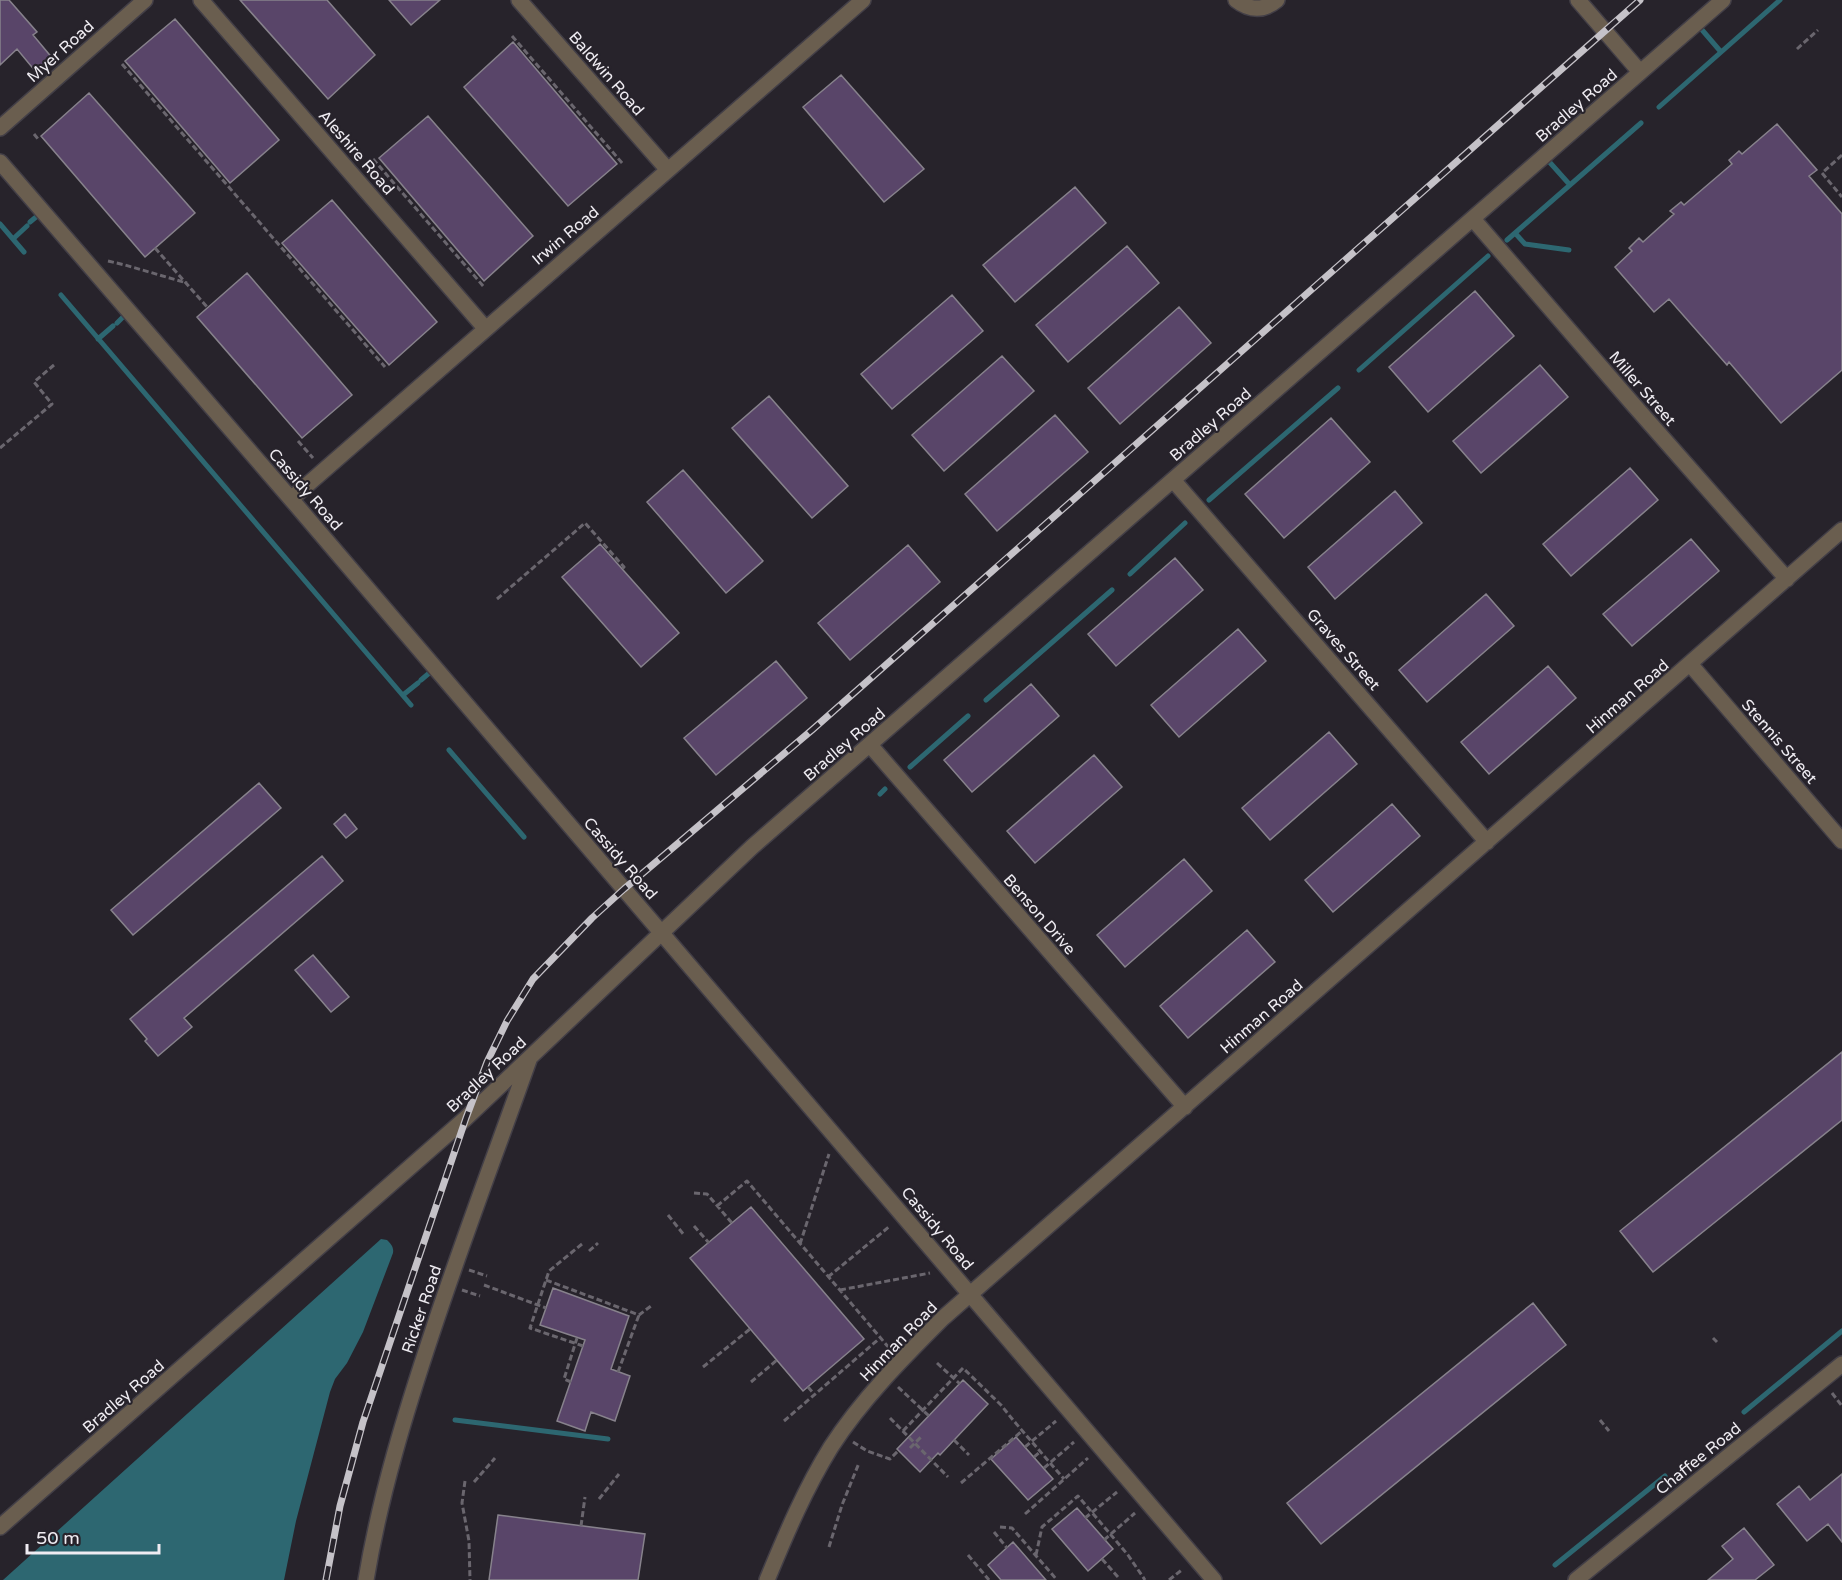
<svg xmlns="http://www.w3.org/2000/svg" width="1842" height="1580" font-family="'Varela Round',sans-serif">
  <rect width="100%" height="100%" fill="#27232b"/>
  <path fill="#2d6771" d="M381 1239 387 1240C391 1244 394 1247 393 1253L363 1332 347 1363 335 1379 330 1392 296 1521 284 1580H3Z"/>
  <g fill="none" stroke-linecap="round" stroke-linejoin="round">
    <path stroke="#2d6771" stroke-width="5" d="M1697 24 1721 52
      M1659 107 1780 0
      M1545 157 1570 185
      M30 222 42 212
      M0 224 24 252
      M1515 233 1525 244 1569 250
      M13 239 27 226
      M1507 240 1641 123
      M61 295 411 705
      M117 323 128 312
      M98 339 113 326
      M1359 370 1488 256
      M1209 500 1338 388
      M1130 574 1185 523
      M421 680 434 669
      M403 695 418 683
      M986 700 1112 590
      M449 750 524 837
      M910 767 968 716
      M880 794 885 789
      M1744 1412 1842 1331
      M455 1420 608 1439
      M1555 1565 1665 1476"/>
  </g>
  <path fill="#594569" stroke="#87828c" stroke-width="1.5" d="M0 0H9L37 32 33 35 53 59 36 72 17 49 0 65Z
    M240 0H327L375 55 328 99Z
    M389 0H440L411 25Z
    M175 19 279 140 230 183 125 61Z
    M513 42 617 164 568 206 464 87Z
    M841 75 924 169 884 202 803 107Z
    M89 93 195 213 145 257 41 136Z
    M428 116 533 236 484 281 379 158Z
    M1777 124 1817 170 1809 176 1842 214V370L1781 423 1729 362 1727 365 1669 299 1654 312 1615 267 1632 251 1629 248 1639 238 1643 242 1674 214 1670 211 1681 202 1684 205 1732 164 1729 160 1739 151 1742 154Z
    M1075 187 1106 223 1015 302 983 265Z
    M332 200 437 322 389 365 282 243Z
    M1127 246 1159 283 1068 362 1036 325Z
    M247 273 352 395 302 438 197 317Z
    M1475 291 1514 336 1428 412 1389 367Z
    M952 295 983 331 892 409 861 374Z
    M1179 307 1211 343 1120 424 1088 388Z
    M1002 356 1034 391 944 471 912 435Z
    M1540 365 1568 397 1481 473 1453 441Z
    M769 396 848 486 812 518 732 428Z
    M1055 415 1088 452 997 531 965 494Z
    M1331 418 1370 462 1284 538 1245 494Z
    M1630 468 1658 500 1571 576 1543 544Z
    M683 470 763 561 726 593 647 502Z
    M1395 491 1422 523 1335 599 1308 567Z
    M1691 539 1719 571 1632 646 1603 614Z
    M600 544 679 633 641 667 562 577Z
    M908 545 940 582 850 660 818 623Z
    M1175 558 1203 590 1116 666 1088 634Z
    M1486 594 1514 626 1427 702 1399 670Z
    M1238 629 1266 661 1179 737 1151 705Z
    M776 661 807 698 716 775 684 738Z
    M1548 666 1576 698 1489 774 1461 742Z
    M1031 684 1059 716 972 792 944 760Z
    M1329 732 1357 764 1270 840 1242 808Z
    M1094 755 1122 787 1035 863 1007 831Z
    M259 783 281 808 133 935 111 910Z
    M1392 804 1420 836 1333 912 1305 880Z
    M345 814 357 829 346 838 334 824Z
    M322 856 343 881 184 1018 192 1027 158 1056 145 1041 147 1039 130 1019Z
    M1184 859 1212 891 1125 967 1097 935Z
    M1247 930 1275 962 1188 1038 1160 1006Z
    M313 955 349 997 331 1012 295 970Z
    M1842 1052V1120L1653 1272 1620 1231Z
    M751 1207 864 1339 803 1391 690 1258Z
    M553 1288 629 1316 611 1369 630 1376 615 1421 591 1412 585 1431 557 1421 585 1340 540 1325Z
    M1533 1303 1566 1345 1321 1544 1287 1503Z
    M963 1380 988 1404 940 1455 938 1453 920 1472 897 1449Z
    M1016 1437 1053 1479 1028 1500 991 1459Z
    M1842 1474V1542L1828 1524 1807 1541 1777 1504 1799 1486 1810 1500Z
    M1077 1508 1113 1549 1088 1571 1052 1529Z
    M498 1515 645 1534 638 1580H489Z
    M1744 1528 1774 1565 1755 1580H1708L1733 1559 1722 1546Z
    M1013 1542 1046 1580H1001L988 1565Z"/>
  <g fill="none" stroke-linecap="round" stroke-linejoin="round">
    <defs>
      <path id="minor" d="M201 0 485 328
        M519 0 668 170
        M1236 0C1250 11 1264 11 1277 0
        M1578 0 1640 72
        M0 128 145 0
        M0 162 291 499 1214 1580
        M1473 219 1632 403 1787 579
        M1173 480 1487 842
        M291 499 863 0
        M1690 664 1842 841
        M870 745 1185 1107
        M0 1527 466 1118 752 847 1723 0
        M366 1580C380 1495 406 1411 433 1330 463 1239 497 1150 529 1060
        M767 1580C786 1534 805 1489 831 1447 862 1399 903 1358 943 1318L1842 530
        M1576 1580 1842 1364"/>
    </defs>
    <use href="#minor" stroke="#433f47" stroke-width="18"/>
    <path stroke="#6a666e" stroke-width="3" stroke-dasharray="6 3" stroke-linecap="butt" d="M512 36 623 164
      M1797 49 1818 30
      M122 64 385 367
      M34 134 38 139
      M1842 155 1822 173 1842 197
      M373 159 484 287
      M155 248 208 308
      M108 261 125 265 187 283
      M298 441 313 458
      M0 448 52 404 34 382 54 365
      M497 599 585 523 624 567 622 569
      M694 1193 707 1194 732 1223
      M717 1206 747 1181 890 1349
      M668 1215 684 1235
      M694 1226 709 1243
      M582 1244 549 1271 530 1328 583 1346
      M800 1244 829 1154
      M589 1251 598 1243
      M469 1270 487 1276
      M828 1277 890 1226
      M546 1280 639 1315 651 1306
      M484 1285 546 1308
      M462 1290 480 1296
      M840 1290 930 1273
      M1713 1338 1717 1342
      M937 1363 960 1384
      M703 1367 750 1329
      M618 1372 639 1315
      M571 1382 564 1379 577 1338
      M751 1382 777 1360
      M808 1387 814 1394
      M898 1387 929 1416
      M1832 1393 1842 1406
      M890 1418 948 1477
      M1600 1420 1609 1431
      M784 1421 880 1338
      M903 1431 963 1368 1001 1405 1013 1420 1064 1479
      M954 1440 969 1455
      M853 1442 867 1451 890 1459 898 1451
      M1025 1447 1056 1421
      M910 1448 921 1437
      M1034 1457 1040 1452
      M1044 1468 1074 1442
      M465 1481 462 1503 469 1541 470 1580
      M474 1482 495 1458
      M961 1483 1022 1431
      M599 1499 619 1474
      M1025 1514 1088 1458
      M1085 1518 1117 1492
      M581 1526 585 1497
      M1000 1527 1012 1528 1057 1580
      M994 1532 1007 1548
      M1104 1540 1135 1513
      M829 1547 842 1505 859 1463
      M968 1555 989 1580
      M1036 1555 1042 1527 1078 1496 1128 1555 1145 1580
      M1102 1559 1118 1577
      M1169 1580 1183 1569"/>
    <use href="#minor" stroke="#6a5e4f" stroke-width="15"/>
    <defs>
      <path id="rail" d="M326 1580 340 1506 363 1422 466 1118 487 1062 507 1021 533 979 592 918 624 889 812 730 1640 0"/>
    </defs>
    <use href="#rail" stroke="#c5c2c8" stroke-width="7"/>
    <use href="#rail" stroke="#27232b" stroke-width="4.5" stroke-dasharray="14" stroke-linecap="butt"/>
  </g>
  <g text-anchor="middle" stroke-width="4.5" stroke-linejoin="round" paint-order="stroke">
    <g font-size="16" fill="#efecf2" stroke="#27232b">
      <text transform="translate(60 51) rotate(-42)" y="6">Myer Road</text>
      <text transform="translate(607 73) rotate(49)" y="6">Baldwin Road</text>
      <text transform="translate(1576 105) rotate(-41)" y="6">Bradley Road</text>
      <text transform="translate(357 152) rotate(49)" y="6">Aleshire Road</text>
      <text transform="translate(565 235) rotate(-40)" y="6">Irwin Road</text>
      <text transform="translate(1643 388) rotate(49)" y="6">Miller Street</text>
      <text transform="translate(1210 424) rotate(-41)" y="6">Bradley Road</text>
      <text transform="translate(306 489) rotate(49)" y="6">Cassidy Road</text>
      <text transform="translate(1344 649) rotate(49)" y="6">Graves Street</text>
      <text transform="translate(1627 696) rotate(-41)" y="6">Hinman Road</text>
      <text transform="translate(1780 741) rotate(49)" y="6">Stennis Street</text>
      <text transform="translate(844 744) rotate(-41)" y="6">Bradley Road</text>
      <text transform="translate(621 858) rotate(49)" y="6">Cassidy Road</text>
      <text transform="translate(1040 914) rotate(49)" y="6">Benson Drive</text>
      <text transform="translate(1261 1016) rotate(-41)" y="6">Hinman Road</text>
      <text transform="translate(486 1074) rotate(-43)" y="6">Bradley Road</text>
      <text transform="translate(938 1228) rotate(50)" y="6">Cassidy Road</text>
      <text transform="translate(421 1309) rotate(-71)" y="6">Ricker Road</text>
      <text transform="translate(898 1341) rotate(-46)" y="6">Hinman Road</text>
      <text transform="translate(123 1396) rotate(-41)" y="6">Bradley Road</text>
      <text transform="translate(1698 1458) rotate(-39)" y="6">Chaffee Road</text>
    </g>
  </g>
  <path d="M27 1544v9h132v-9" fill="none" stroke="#efecf2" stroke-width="3"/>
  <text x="36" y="1544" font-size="18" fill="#efecf2" stroke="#27232b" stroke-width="4.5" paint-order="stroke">50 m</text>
</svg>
